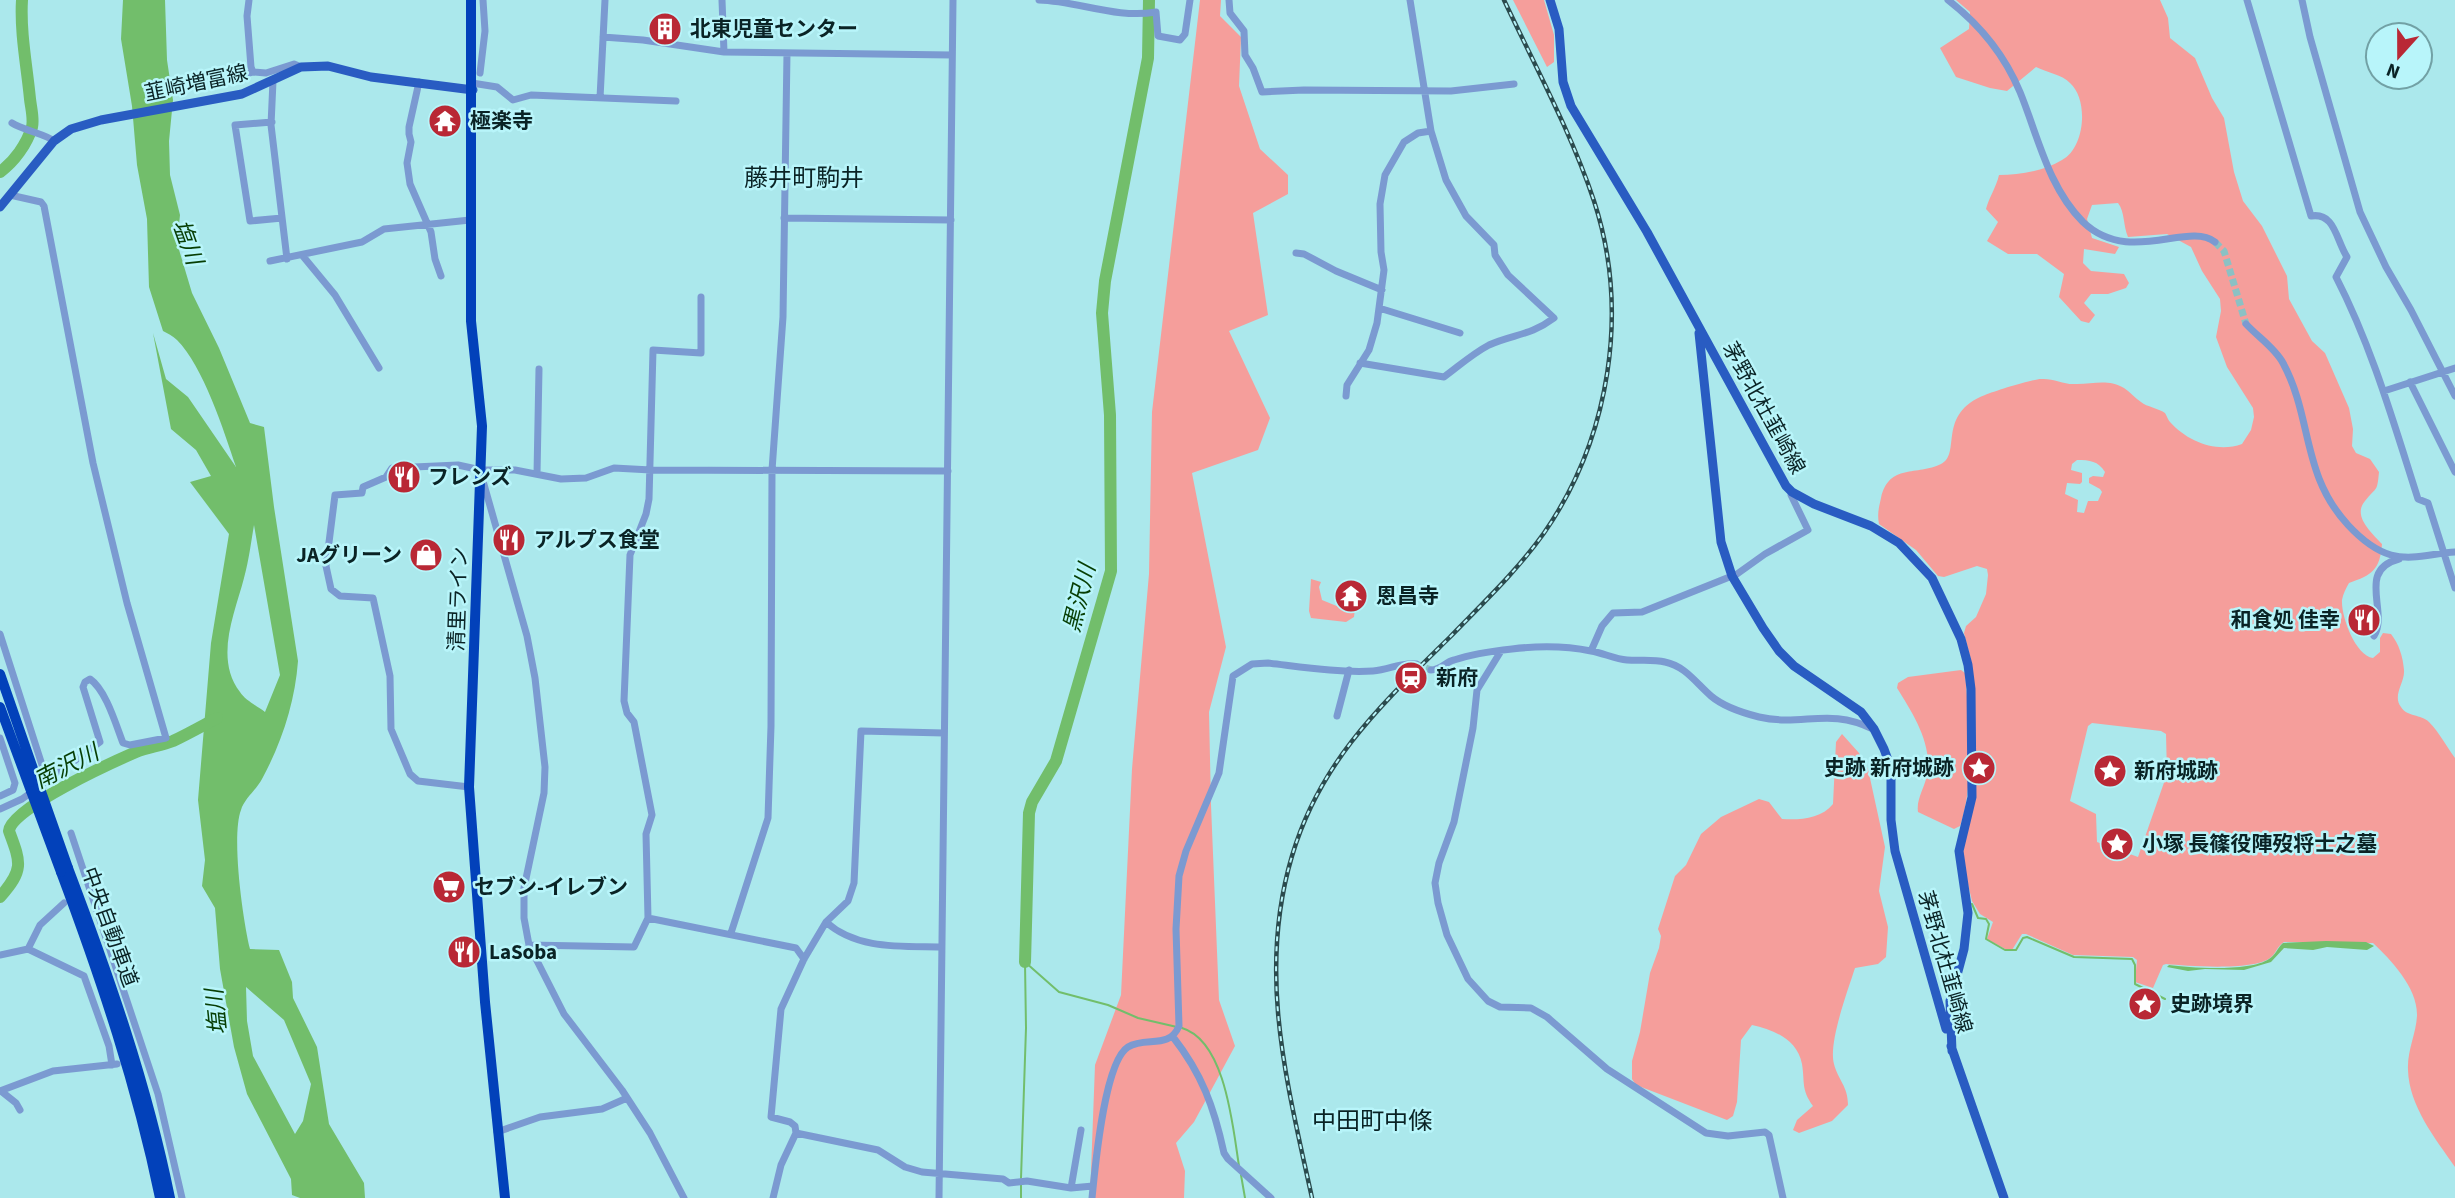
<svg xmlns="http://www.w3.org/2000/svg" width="2455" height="1198" font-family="'Source Sans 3','Noto Sans JP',sans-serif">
  <rect width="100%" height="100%" fill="#abe8ec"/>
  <path fill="#f59e9b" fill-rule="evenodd" d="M1200 0H1221L1220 16 1241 37 1239 86 1260 149 1288 175V194L1253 213 1268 315 1229 331 1270 418 1258 450 1192 473 1226 647 1209 712 1211 805 1219 1000 1235 1046 1194 1122 1176 1143 1185 1171 1184 1198H1090L1095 1065 1121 995 1132 769 1149 574 1152 412Z
    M1513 0H1544L1554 35V62L1547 67Z
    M1956 0H2160L2168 18 2170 38 2195 58 2212 98 2224 118 2234 172 2243 201 2262 226 2287 276 2289 299 2312 341 2325 353 2349 408 2353 429 2352 446 2356 453 2370 459 2379 472C2377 493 2377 486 2365 501 2352 516 2372 533 2382 544 2380 570 2372 575 2349 583 2346 588 2343 594 2342 600 2341 616 2355 655 2373 658L2380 652V638L2383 633 2391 634C2399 644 2403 657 2404 670 2405 683 2392 695 2401 707 2407 717 2421 714 2429 722 2439 732 2447 747 2455 758V1167C2435 1138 2409 1106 2408 1070 2407 1051 2416 1034 2417 1016 2418 988 2391 960 2373 943L2284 942C2277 946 2276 954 2270 958 2253 971 2188 966 2166 964L2163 965 2153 988 2135 982 2137 960 2133 957 2073 955 2026 934H2022L2012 950H2007L1987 939 1993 922 1980 914 1972 901 1962 859 1964 844 1974 804 1971 660 1964 633 1966 626 1976 617 1986 594 1988 575 1987 569 1977 566 1944 577 1938 576 1916 550 1879 524C1877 514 1879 507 1881 498 1889 463 1917 476 1941 464 1962 454 1936 414 1985 395 1995 391 2033 379 2041 379 2052 378 2063 384 2073 384 2092 385 2106 378 2124 388 2130 392 2135 398 2141 402 2147 407 2158 408 2165 413 2167 416 2168 420 2170 422 2188 442 2217 453 2242 444L2251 430 2254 417 2253 408 2227 367 2216 337 2221 311 2220 299 2202 271 2191 247 2167 234 2128 237C2123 226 2125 212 2118 203L2092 205 2087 219 2092 238 2119 247 2115 254 2084 249 2083 263 2091 271 2124 274 2129 283 2126 288 2108 294H2091L2084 303 2095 315 2089 323 2081 321 2059 297 2064 274 2037 254H2008L1987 241 1998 222 1986 209C1989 197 1996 188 1999 175 2020 175 2044 171 2062 160 2085 148 2089 100 2070 83 2063 75 2046 72 2036 67L2007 91 1990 88 1956 77 1940 48 1969 29 1970 12ZM2077 460C2090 460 2098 461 2105 472L2103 477 2093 476 2089 478V483L2100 489 2102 492 2098 501H2088L2084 513 2077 512 2078 500 2065 494 2067 483 2080 484 2082 482V473L2071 470 2072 464ZM2092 723 2161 731 2166 734 2167 774 2138 857 2097 842 2096 814 2070 801 2088 726Z
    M1311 579 1321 582 1319 587 1322 600 1344 609 1351 606 1355 608 1354 617 1346 622 1311 618 1309 611Z
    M1961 670 1965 673C1969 717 1975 784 1960 826L1954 829 1918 812C1916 799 1925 787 1927 775 1933 744 1912 712 1897 688L1898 683 1908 677Z
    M1842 734 1859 753 1868 769 1885 847 1879 891 1888 927 1886 957 1878 964 1855 968C1848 990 1828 1043 1834 1064 1838 1080 1848 1086 1848 1105L1832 1121 1799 1133 1793 1130 1797 1120 1813 1106C1801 1089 1805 1083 1802 1064 1797 1039 1774 1030 1752 1025L1741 1040 1737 1102 1733 1116 1727 1120 1636 1085 1632 1079V1061L1640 1032 1650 973 1659 948 1661 936 1658 929 1675 876 1686 865 1701 834 1721 817 1759 799 1769 802 1782 819C1800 820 1821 819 1833 804L1836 742Z"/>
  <path fill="#72be6b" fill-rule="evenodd" d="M123 0H165L167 60 173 100 169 141 170 175 180 215 177 243 192 293 219 348 250 423 264 427 274 507 298 661C295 702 282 742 262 779 257 789 244 799 241 810 231 836 243 921 250 949L279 950 292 982 293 998 317 1047 329 1124 364 1183 365 1198H300L292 1195 291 1179 247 1094 234 1047 220 969 215 908 202 886 205 860 198 800 211 643 229 534 190 482 211 476 196 450 171 429 153 333 166 379 188 397 236 467C224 431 203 366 177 340 173 336 167 333 163 331L149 287 147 219 137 165 132 106 121 39ZM254 525 280 675 265 712C257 706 245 700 240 692 214 658 235 613 244 578 249 560 251 542 254 525ZM246 987 284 1020 311 1084 303 1121 295 1134 253 1056 247 1021Z
    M2326 941 2366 942 2374 946 2367 950 2327 947 2313 950 2284 948 2271 962 2244 970 2205 969 2188 971 2167 967 2169 965C2191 968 2250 972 2269 959 2275 956 2278 947 2283 943Z"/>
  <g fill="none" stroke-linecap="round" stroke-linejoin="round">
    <path stroke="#72be6b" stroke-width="2" d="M1972 904 1978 918 1986 919 1989 924 1986 939 2005 950H2016L2023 938 2027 937 2074 957 2132 959 2135 965V984L2165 999
      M1025 962 1059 992 1108 1005 1138 1018 1177 1027
      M1182 1028C1226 1041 1233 1129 1239 1166
      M1241 1175 1245 1198
      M1021 1178 1026 1028 1025 963
      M1021 1198V1183"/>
    <path stroke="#72be6b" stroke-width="12" d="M0 172C14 162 27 144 32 127 34 119 31 108 30 99 27 67 20 33 22 0
      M0 897C24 870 21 863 9 831 11 808 113 762 136 752 148 747 161 746 173 741 188 734 202 726 217 718
      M1025 962 1029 813 1032 802 1056 761 1111 571 1110 415 1102 313 1105 281 1148 58 1149 0"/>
    <path stroke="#8bc1c4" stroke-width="7" stroke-dasharray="7 3.5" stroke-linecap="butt" d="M2215 242 2224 251 2246 324
      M1416 664 1431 670"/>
    <path stroke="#7b9ad1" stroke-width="7" d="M249 0 247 16 251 67 253 72 266 73 294 64 301 67
      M722 0 724 52
      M1039 0C1078 1 1116 19 1156 12L1158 36 1180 40 1185 34 1190 0
      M1229 0 1230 13 1244 31 1245 55 1253 68 1262 92 1304 90 1451 91 1514 84
      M1948 0C1979 24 2005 56 2020 92 2038 136 2048 187 2083 222 2129 266 2188 221 2215 242
      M2247 0 2311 216C2335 212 2336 240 2347 257L2336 277C2372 347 2394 424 2418 499L2428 503 2455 588
      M2302 0 2310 37 2360 212 2386 267 2411 310 2455 396
      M603 37 643 40 724 52 952 55
      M480 73 485 31 483 0
      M273 81 271 125 287 259
      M419 82 409 127V134L411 142 407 163 410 184 431 232 435 259 441 276
      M217 83 253 72
      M472 83 497 87 513 100 531 95 676 101
      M600 98 605 0
      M272 122 235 125 250 221 282 218
      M12 123C23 130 48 135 54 141
      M10 195 41 202 44 206 93 463 127 603 166 738 130 745 123 743C116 725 106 690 90 679L85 682 83 687 100 742 51 778
      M784 218 951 220
      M1296 253 1304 254 1336 271 1382 290
      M302 255 335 295 379 368
      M270 261 362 242 384 229 470 220
      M1379 308 1460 333
      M2246 324C2258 337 2275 348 2283 363 2313 419 2301 474 2348 525 2360 538 2374 550 2391 555 2412 561 2434 553 2455 552
      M1360 363 1444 377C1459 366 1472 354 1489 345 1513 334 1530 336 1554 318L1508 275 1495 255 1494 245 1466 216 1446 180 1431 131 1410 0
      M2410 382 2455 472
      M2384 391 2455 368
      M1346 396 1347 385 1369 350 1377 323 1384 270 1381 252 1380 204 1385 175 1404 142 1418 133 1431 131
      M537 474 539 369
      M483 481 527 636 535 678 545 767 544 793 524 888V918L529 945 564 1014 622 1090 650 1133 684 1198
      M0 634 43 768 51 778 22 799 0 809
      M2374 636C2389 612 2356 570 2399 559
      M1501 651 1477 690 1473 728 1454 822 1439 863 1435 883 1438 903 1447 935 1468 979 1488 1001 1500 1007 1531 1008 1547 1017 1607 1069 1706 1133 1728 1136 1765 1132 1769 1135 1783 1198
      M1591 651 1602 626 1613 613 1642 612 1737 574 1765 554 1808 530 1791 495 1792 492
      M1431 670C1441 670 1445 662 1454 660 1472 654 1493 651 1512 649 1537 646 1566 646 1591 651 1603 653 1615 659 1627 660 1640 661 1653 659 1665 662 1685 666 1696 683 1711 696 1724 707 1743 713 1759 717 1803 727 1828 707 1873 729
      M1337 716 1349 670
      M0 738 15 783 13 790 0 796
      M469 787 418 781 410 774 391 729 390 676 373 598 340 596 331 589 326 566 335 495 362 493 363 487 386 477 392 468 458 465 481 470H515L561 479 586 478 614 468 651 470 948 471
      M71 833 158 1094 182 1198
      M648 918 796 948 804 959
      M826 922C857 950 902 946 941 947
      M731 933 768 818 771 726 772 470 783 317 787 53
      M529 945 634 947 648 918 646 834 652 815 634 722 627 713 624 701 630 555 646 514 649 499 653 350 701 353V297
      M28 949 40 925 64 903
      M0 955 28 949 84 976 109 1046 112 1065
      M1173 1037C1202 1074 1214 1107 1224 1153L1228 1159 1271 1198
      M0 1091 53 1071 117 1064
      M1 1091 16 1103 20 1110
      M497 1132 540 1117 602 1109 627 1098
      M796 1133 878 1150 905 1167 922 1172 1003 1179 1009 1183 1027 1181 1071 1188 1093 1186
      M1071 1188 1081 1130
      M773 1198 781 1165 796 1133 795 1126 790 1122 771 1117 781 1009 804 959 826 922 848 901 854 883 861 731 944 733
      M939 1198 953 0
      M1092 1198C1095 1169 1104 1062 1128 1047 1146 1036 1169 1050 1179 1026L1176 929 1179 876 1186 851 1219 773 1233 676 1252 664 1268 663C1302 667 1339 673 1373 671 1389 670 1401 662 1416 664"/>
    <path stroke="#295cc2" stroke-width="9" d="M1550 0 1559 29 1563 82 1571 106 1647 232 1786 486 1792 492 1814 504 1871 526 1899 543 1932 578 1961 639 1968 665 1971 689 1972 797 1959 851 1968 913 1964 949 1950 1001 1952 1051
      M0 207 54 141 71 129 101 120 242 94 301 67 328 66 371 77 473 90
      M1699 333 1721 542 1732 576 1763 628 1779 651 1794 666 1861 712 1874 729 1884 749 1891 768V820L1895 851 1946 1029
      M1951 1046 2004 1198"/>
    <path stroke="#0241ba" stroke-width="10" d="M471 0V321L482 426 469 787 485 1002 505 1198
      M0 674 38 783
      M0 707 31 791
      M68 868C109 976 147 1084 170 1198
      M61 872C101 979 137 1086 160 1198"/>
    <defs>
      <path id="rail" d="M1312 1198C1287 1083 1257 973 1292 856 1320 761 1382 704 1450 637 1482 604 1517 571 1544 533 1610 438 1630 311 1594 201 1571 132 1535 66 1504 0"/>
    </defs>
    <use href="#rail" stroke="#2b4b4e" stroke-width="4.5"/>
    <use href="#rail" stroke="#b8f5fa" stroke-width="2" stroke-dasharray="5" stroke-linecap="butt"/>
    <path stroke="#0241ba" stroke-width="10" d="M38 783 68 868
      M31 791 61 872"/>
  </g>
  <defs>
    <symbol id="building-disc" viewBox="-11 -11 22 22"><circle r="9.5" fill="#b92835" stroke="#b8f5fa"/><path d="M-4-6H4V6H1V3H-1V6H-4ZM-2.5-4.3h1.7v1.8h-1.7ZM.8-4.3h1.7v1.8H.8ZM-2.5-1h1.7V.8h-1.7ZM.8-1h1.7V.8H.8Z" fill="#fff"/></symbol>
    <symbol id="temple-disc" viewBox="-11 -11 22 22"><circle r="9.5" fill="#b92835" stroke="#b8f5fa"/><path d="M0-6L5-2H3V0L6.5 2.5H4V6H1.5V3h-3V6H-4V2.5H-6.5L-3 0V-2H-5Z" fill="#fff"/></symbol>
    <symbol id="restaurant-disc" viewBox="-11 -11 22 22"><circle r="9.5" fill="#b92835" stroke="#b8f5fa"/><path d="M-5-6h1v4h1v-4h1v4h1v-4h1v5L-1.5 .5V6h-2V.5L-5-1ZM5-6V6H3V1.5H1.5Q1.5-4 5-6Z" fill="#fff"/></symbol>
    <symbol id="shop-disc" viewBox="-11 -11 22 22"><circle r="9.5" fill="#b92835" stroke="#b8f5fa"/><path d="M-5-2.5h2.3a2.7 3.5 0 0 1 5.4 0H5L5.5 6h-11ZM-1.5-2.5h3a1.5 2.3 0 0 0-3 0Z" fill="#fff"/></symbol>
    <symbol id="station-disc" viewBox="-11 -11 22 22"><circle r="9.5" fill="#b92835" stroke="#b8f5fa"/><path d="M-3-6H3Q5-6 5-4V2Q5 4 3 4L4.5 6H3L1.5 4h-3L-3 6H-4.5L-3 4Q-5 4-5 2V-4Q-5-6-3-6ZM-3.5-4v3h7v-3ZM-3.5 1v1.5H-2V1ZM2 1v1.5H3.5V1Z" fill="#fff"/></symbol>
    <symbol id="sight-disc" viewBox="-11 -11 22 22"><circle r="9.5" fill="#b92835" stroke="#b8f5fa"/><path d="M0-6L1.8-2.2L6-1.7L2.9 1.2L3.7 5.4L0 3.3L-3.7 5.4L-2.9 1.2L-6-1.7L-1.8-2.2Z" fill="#fff"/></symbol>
    <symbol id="supermarket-disc" viewBox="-11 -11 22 22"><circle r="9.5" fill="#b92835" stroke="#b8f5fa"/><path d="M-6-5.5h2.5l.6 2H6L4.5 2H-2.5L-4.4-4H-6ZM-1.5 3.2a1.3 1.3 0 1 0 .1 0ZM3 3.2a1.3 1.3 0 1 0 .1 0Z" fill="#fff"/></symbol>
  </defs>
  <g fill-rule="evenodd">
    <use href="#building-disc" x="646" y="10" width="38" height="38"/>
    <use href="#temple-disc" x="426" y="102" width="38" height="38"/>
    <use href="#restaurant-disc" x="385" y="458" width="38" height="38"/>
    <use href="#restaurant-disc" x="490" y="521" width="38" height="38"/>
    <use href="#shop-disc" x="407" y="536" width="38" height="38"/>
    <use href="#temple-disc" x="1332" y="577" width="38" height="38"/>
    <use href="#restaurant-disc" x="2345" y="601" width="38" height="38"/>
    <use href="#station-disc" x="1392" y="659" width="38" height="38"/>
    <use href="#sight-disc" x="1960" y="749" width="38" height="38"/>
    <use href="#sight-disc" x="2091" y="752" width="38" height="38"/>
    <use href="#sight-disc" x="2098" y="825" width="38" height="38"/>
    <use href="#supermarket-disc" x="430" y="868" width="38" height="38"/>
    <use href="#restaurant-disc" x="445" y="933" width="38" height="38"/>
    <use href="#sight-disc" x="2126" y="985" width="38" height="38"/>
  </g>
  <g text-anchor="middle" stroke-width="5" stroke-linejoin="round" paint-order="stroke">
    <g font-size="21" font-weight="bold" fill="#0a2325" stroke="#b8f5fa" text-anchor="start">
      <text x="690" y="36">北東児童センター</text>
      <text x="470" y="128">極楽寺</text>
      <text x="428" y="484">フレンズ</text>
      <text x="534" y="547">アルプス食堂</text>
      <text x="402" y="562" text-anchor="end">JAグリーン</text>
      <text x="1376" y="603">恩昌寺</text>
      <text x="2340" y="627" text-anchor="end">和食処 佳幸</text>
      <text x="1436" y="685">新府</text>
      <text x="1954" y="775" text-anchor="end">史跡 新府城跡</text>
      <text x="2134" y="778">新府城跡</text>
      <text x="2142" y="851">小塚 長篠役陣歿将士之墓</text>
      <text x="474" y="894">セブン-イレブン</text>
      <text x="489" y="959">LaSoba</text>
      <text x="2170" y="1011">史跡境界</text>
    </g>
    <g font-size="21" fill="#0a2325" stroke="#b8f5fa">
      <text transform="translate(196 83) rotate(-12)" y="7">韮崎増富線</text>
      <text transform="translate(1764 408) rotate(61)" y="7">茅野北杜韮崎線</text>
      <text transform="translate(458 599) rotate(-88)" y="7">清里ライン</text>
      <text transform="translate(110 927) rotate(70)" y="7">中央自動車道</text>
      <text transform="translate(1945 962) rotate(74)" y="7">茅野北杜韮崎線</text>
    </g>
    <g font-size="23" font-style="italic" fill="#073e04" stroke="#b8f5fa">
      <text transform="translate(188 242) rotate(70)" y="8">塩川</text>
      <text transform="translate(1079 598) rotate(-76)" y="8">黒沢川</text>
      <text transform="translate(66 766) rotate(-27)" y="8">南沢川</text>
      <text transform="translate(216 1012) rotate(-96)" y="8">塩川</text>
    </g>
    <g font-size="24" fill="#0a2325" stroke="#b8f5fa">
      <text x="804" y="186">藤井町駒井</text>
      <text x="1372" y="1129">中田町中條</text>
    </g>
  </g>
  <g transform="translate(2399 56) rotate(201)"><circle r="33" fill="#b8f5fa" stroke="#72a1a5" stroke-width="2"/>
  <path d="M0-5L12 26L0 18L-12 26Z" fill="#b92835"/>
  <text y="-10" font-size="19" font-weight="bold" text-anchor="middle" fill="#0a2325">N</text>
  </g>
</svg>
